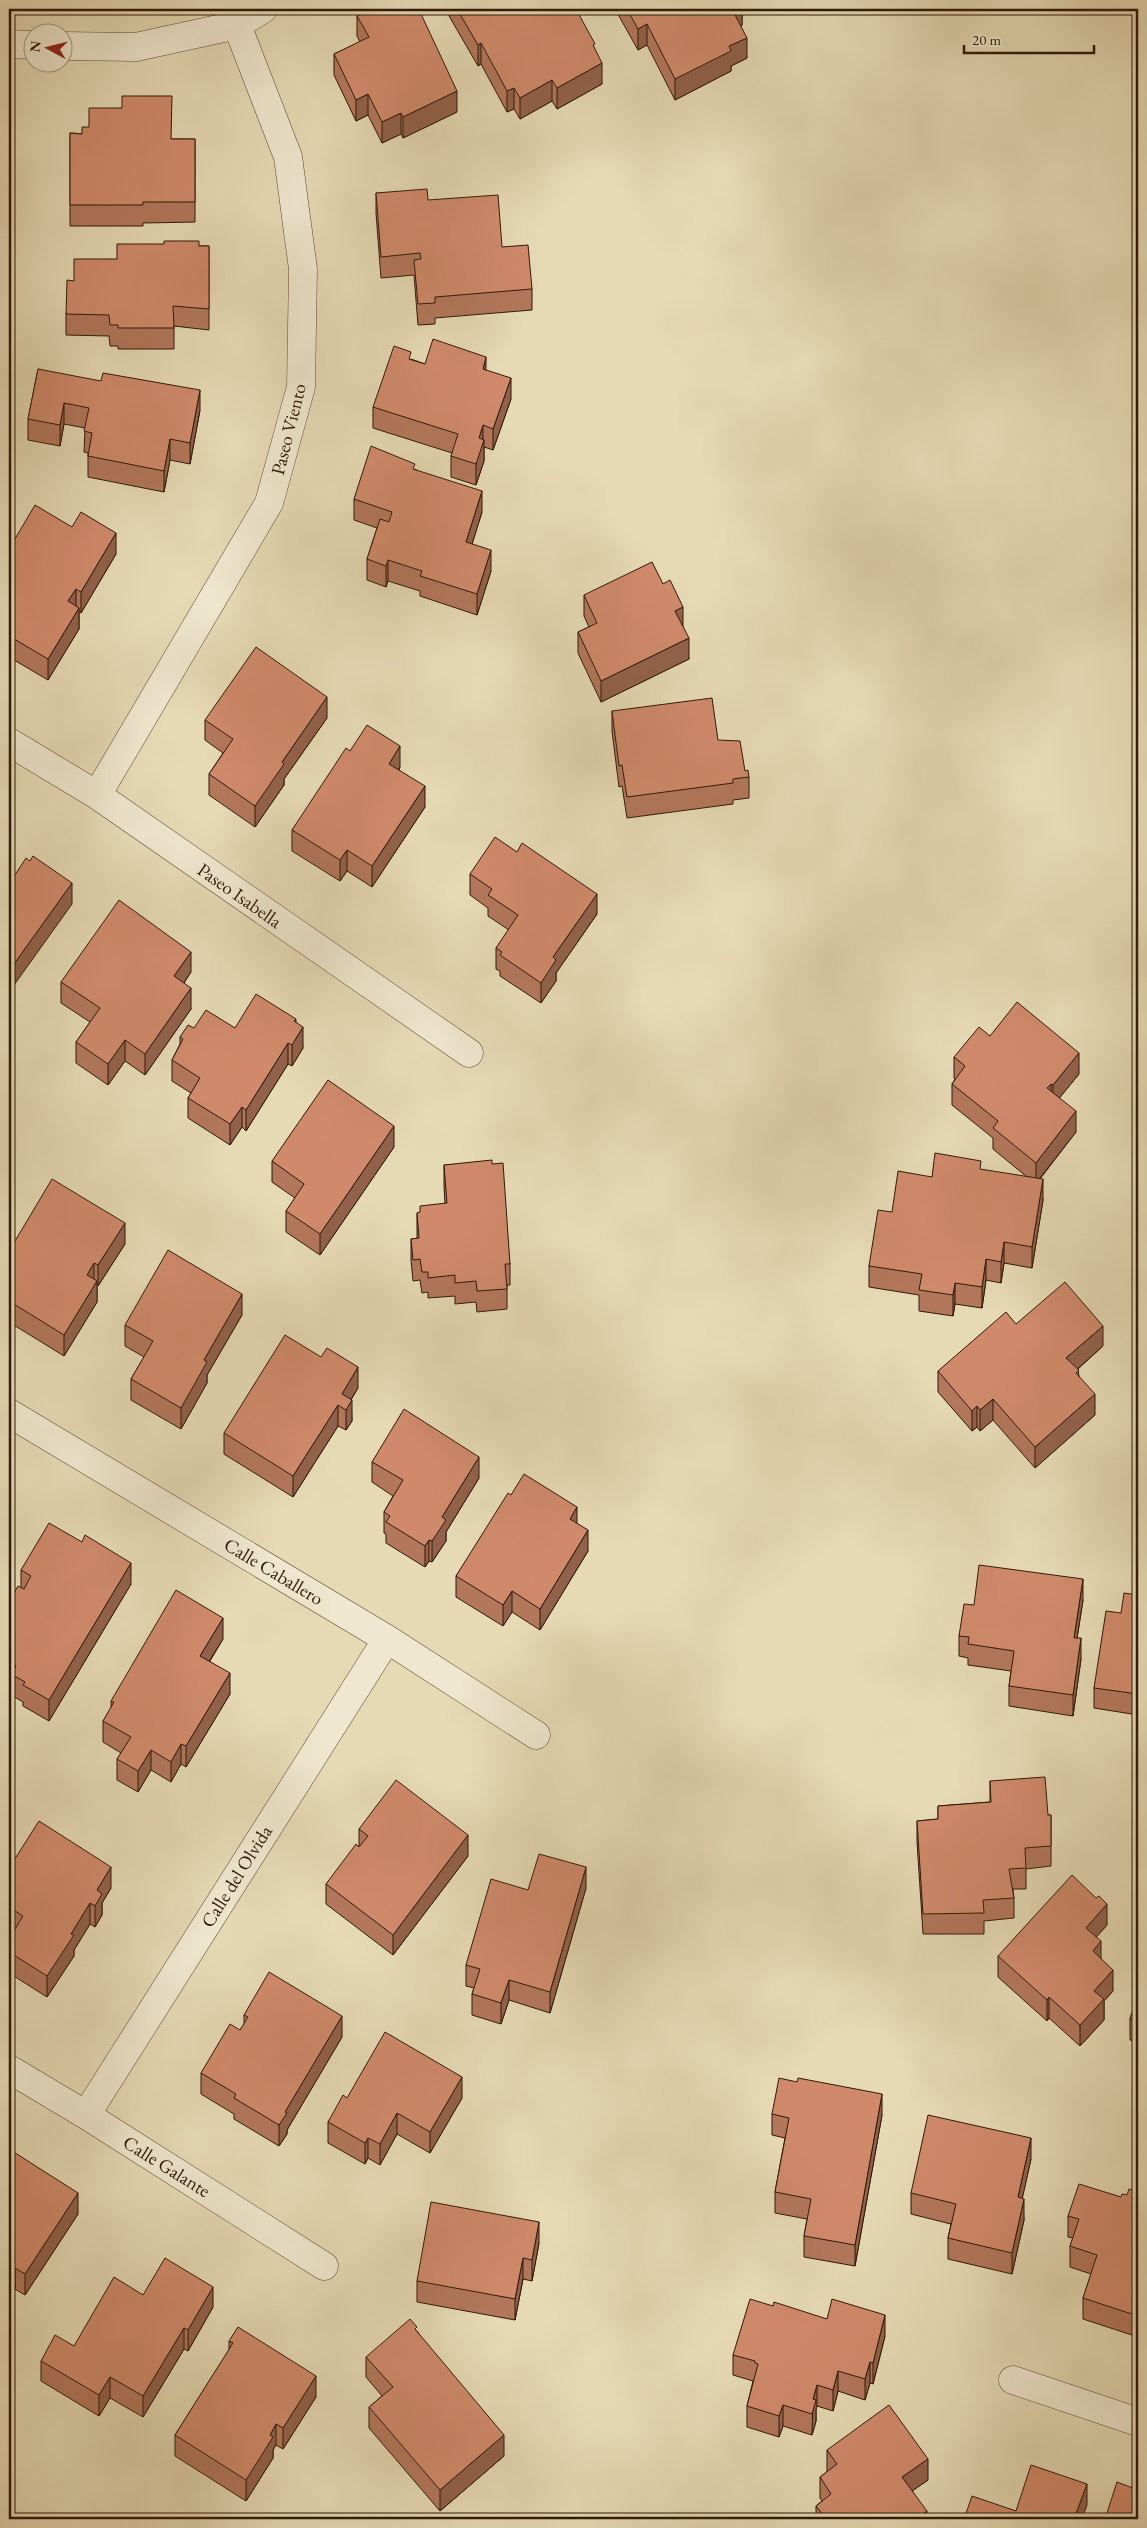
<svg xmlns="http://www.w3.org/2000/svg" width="1147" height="2528" font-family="'EB Garamond',serif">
  <rect width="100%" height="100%" fill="#e6dab5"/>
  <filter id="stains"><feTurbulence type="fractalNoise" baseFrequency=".004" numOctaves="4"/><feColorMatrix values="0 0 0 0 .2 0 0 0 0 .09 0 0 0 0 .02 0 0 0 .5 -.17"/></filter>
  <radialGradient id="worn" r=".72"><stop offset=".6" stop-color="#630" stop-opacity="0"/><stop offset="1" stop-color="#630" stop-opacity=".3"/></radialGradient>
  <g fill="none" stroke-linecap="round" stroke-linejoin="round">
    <defs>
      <path id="minor" d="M9 44 32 45
        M62 46 136 47 237 25 263 9
        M9 742 97 795 469 1053
        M97 795 269 503 301 387 303 269 288 157 237 25
        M9 1413 387 1639 536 1735
        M9 2069 86 2115 324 2266
        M86 2115 387 1639
        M1013 2380 1138 2422"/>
    </defs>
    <use href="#minor" stroke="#5d4834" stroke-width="29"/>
    <use href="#minor" stroke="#efe7cf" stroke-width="28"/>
  </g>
  <path fill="#b3775c" stroke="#2f1809" d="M445 9H576L595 50 602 84 557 109 552 101 520 119 514 109 507 112 481 64 478 66Z
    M615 9H742V25H741L747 58 731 66V71L675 100 647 45 638 50Z
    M357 16 457 112 403 138 401 134 382 143 368 115 356 121 334 75V54L360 42 357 36Z
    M70 133 172 139H195V222L143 223V226H70Z
    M376 193 428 200 502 247 532 289V310L435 318V324L418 325 414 275 381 278 376 213Z
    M199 246H209V330L174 326V349H118V346H110L109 336 66 335V314L74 281 117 259Z
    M411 359 425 364 486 370 511 399 493 450 484 447V461L476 485 451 477V456L452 453 373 428V407Z
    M38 369 200 410 190 464 170 460 164 492 88 477V453L84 452 85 428 64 424 60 446 28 440V419Z
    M415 469 482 512 472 544 491 571 477 615 420 596V591L388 581 386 587 367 580V559L377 528 354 520V499Z
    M9 549 116 554 81 613 79 612V629L48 680 9 657Z
    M584 595 683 627 689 659 601 702 578 653V632L589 627 584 616Z
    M612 711 718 740 749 777V798L733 800V804L627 818 622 786 619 787 612 731Z
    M327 718 284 779V785L255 827 209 795V774L223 753 205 740V720Z
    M350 751 400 767 399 770 425 807 372 887 347 871 340 881 292 851V830Z
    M470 874 597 914 556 973V981L541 1003 500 976V971L496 969V948L509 930 488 916V908L470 895Z
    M191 972 184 983 191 1009 145 1075 125 1061 108 1085 76 1063V1042L90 1022 61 1003V982Z
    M296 1023 303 1048 292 1066 288 1064 246 1131 242 1127 230 1145 188 1118V1098L191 1093 172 1081V1060L180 1044V1037L194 1028H235Z
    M990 1036 1079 1074 1059 1098 1076 1132 1040 1179 1043 1200 1032 1268 1004 1263 1001 1283 986 1280 982 1308 955 1304 953 1316 919 1311V1295L869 1287V1266L892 1212 932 1177H1027L993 1149V1138L952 1105V1084L955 1079 954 1078V1057Z
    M1136 1047H1138V1123Z
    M394 1147 320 1255 286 1232V1211L295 1198 272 1182V1161Z
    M492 1164 510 1264V1285H507V1309L477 1312 476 1302 455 1304V1296L428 1298V1292L422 1293 420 1280 413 1281 411 1260V1239H417V1213L445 1204 444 1186V1165Z
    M125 1244 98 1286 97 1285V1302L64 1356 9 1322V1251Z
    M242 1315 207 1375V1383L181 1429 131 1400V1379L144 1357 125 1346V1325Z
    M1016 1324 1103 1346 1078 1369 1079 1376 1095 1415 1035 1468 993 1420 980 1431 977 1427 972 1431 938 1392V1371Z
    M358 1388 351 1400 352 1421 346 1430 338 1426 293 1497 224 1454V1433Z
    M372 1462 479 1478 446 1532V1541L432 1562 429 1561 425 1567 386 1543V1534L384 1533V1512L393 1496 372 1482Z
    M511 1495 577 1523 588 1551 540 1630 512 1612 503 1626 456 1597V1576Z
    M21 1570 131 1584 49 1721 23 1706V1702L11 1695V1684L9 1683V1602L21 1588Z
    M1138 1595V1715L1094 1708V1688L1121 1613Z
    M1083 1600 1077 1638 1081 1659 1073 1716 1009 1706V1686L1011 1671 968 1665V1658L959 1656V1636L974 1605Z
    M223 1639 210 1661 230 1694 186 1767 181 1764 171 1782 151 1770 138 1792 117 1780V1759L121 1753 103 1742V1721L111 1708V1701Z
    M990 1781 1048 1815H1051V1866L1026 1869V1889H1013L1014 1898V1918L984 1921V1934H923L917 1842V1821L938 1819V1806L990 1802Z
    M359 1829 468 1856 393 1955 326 1904V1884L359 1847Z
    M9 1868 111 1888 102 1903V1915L95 1927 90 1924 74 1950V1956L47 1997 9 1973V1939L14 1931 9 1928Z
    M586 1888 550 2013 509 2000 501 2024 472 2015V1994L474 1988 466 1986V1965L528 1890Z
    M1107 1925 1096 1937 1101 1959 1113 1991 1104 2001V2020L1080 2046 1049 2018 1047 2021 998 1977V1956Z
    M1138 1994V2066L1136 2065V2045L1137 2042 1130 2040V2019Z
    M244 2015 342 2037 287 2130V2134L279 2146 234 2119V2114L201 2094V2073L240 2030 244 2024Z
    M797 2082 882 2115 855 2266 804 2257V2236L807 2219 775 2213V2192L785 2138 772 2135V2114Z
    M347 2098H462L430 2153 397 2134 380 2165 368 2158 365 2164 328 2143V2122Z
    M9 2149 78 2214 25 2295 15 2289Z
    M1031 2159 1022 2198 1024 2220 1012 2274 948 2259V2238L951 2224 911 2214V2193Z
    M1138 2192V2337L1083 2319V2298L1091 2274 1070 2267V2246L1073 2238 1068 2237V2216Z
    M539 2243 532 2281 523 2279 515 2320 417 2302V2281Z
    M143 2295 213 2307 188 2351 184 2349 143 2417 110 2398 99 2416 41 2381V2361L74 2346Z
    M773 2306 885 2336 873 2384 870 2383 865 2400 838 2391 833 2411 817 2406 816 2409V2421L812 2435 783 2426 779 2437 747 2427V2406L753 2381 733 2375V2355Z
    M417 2331 504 2456 440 2511 369 2428V2407L382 2396 366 2377V2357Z
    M229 2341 316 2397 283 2449 276 2445 273 2450V2458L246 2501 175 2456V2435L229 2350Z
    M827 2450 928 2480 912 2491 927 2519H816V2506L822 2501 820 2498V2477L827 2472Z"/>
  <path fill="#92614b" stroke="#2f1809" d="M732 9H742V25L732 29Z
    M647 24V45L638 50V29Z
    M747 38V58L731 66V71L675 100V79L729 46Z
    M481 43V64L478 66V45Z
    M602 63V84L557 109V88Z
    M552 80V101L520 119V98Z
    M514 88V109L507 112V91Z
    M457 91V112L403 138V117Z
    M368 94V115L356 121V100Z
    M401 113V134L382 143V122Z
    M10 192V212L9 215V194Z
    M486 357V378L483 369Z
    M511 378V399L493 450V429Z
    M200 390V410L190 464V443Z
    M64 403V424L60 446V425Z
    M483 425V443L484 440V461L476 485V464L479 438Z
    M170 439V460L164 492V471Z
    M482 491V512L466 563V542Z
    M116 533V554L81 613V592Z
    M491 550V571L477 615V594Z
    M388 560V581L386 587V566Z
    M76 589V610L68 601Z
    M683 607V628L675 611Z
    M79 608V629L48 680V659Z
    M689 638V659L601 702V681Z
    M327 697V718L284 779V785L255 827V806L282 762Z
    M400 746V767L389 785V764Z
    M425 786V807L372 887V866Z
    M347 850V871L340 881V860Z
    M72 883V904L9 992V971Z
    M597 894V914L556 973V981L541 1003V983L553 957Z
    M191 952V972L174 997V976Z
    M191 988V1009L145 1075V1054Z
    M296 1019V1039L303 1027V1048L292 1066V1045L294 1021Z
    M125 1040V1061L108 1085V1064Z
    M288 1043V1064L246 1131V1110Z
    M1079 1053V1074L1053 1106V1085Z
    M1051 1084V1105L1047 1088Z
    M242 1107V1127L230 1145V1124Z
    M1076 1111V1132L1036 1183V1163Z
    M394 1126V1147L320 1255V1234Z
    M1043 1179V1200L1032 1268V1247Z
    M125 1223V1244L98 1286V1265Z
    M1004 1242V1263L1001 1283V1262Z
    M986 1259V1280L982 1308V1287Z
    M94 1263V1283L87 1275Z
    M97 1281V1302L64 1356V1335Z
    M955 1283V1304L953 1316V1295Z
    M242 1294V1315L207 1375V1383L181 1429V1408L204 1360Z
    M1103 1326V1346L1066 1379V1358Z
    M358 1367V1388L345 1409 342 1394Z
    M1095 1394V1415L1035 1468V1447Z
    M993 1399V1420L980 1431V1410Z
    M352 1400V1421L346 1430V1410Z
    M338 1405V1426L293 1497V1476Z
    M977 1406V1427L972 1431V1411Z
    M479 1457V1478L446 1532V1541L432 1562V1541L442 1517Z
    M577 1507V1528L570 1519Z
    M588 1530V1551L540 1630V1609Z
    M429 1540V1561L425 1567V1546Z
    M131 1563V1584L49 1721V1700Z
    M1083 1579V1600L1074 1658V1638Z
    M512 1591V1612L503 1626V1605Z
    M223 1618V1639L200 1676V1656Z
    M1081 1638V1659L1073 1716V1695Z
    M230 1673V1694L186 1767V1746Z
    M181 1744V1764L171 1782V1762Z
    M151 1750V1770L138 1792V1771Z
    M468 1835V1856L393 1955V1935Z
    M111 1867V1888L102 1903V1915L95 1927V1906L97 1890Z
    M586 1867V1888L550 2013V1992Z
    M90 1903V1924L74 1950V1956L47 1997V1976L71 1934Z
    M1107 1904V1925L1086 1949V1928Z
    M1101 1941V1962L1093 1951Z
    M1113 1970V1991L1104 2001V2020L1080 2046V2025L1094 1991Z
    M509 1980V2000L501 2024V2003Z
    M1049 1997V2018L1047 2021V2000Z
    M342 2016V2037L287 2130V2134L279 2146V2125L285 2112Z
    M462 2077V2098L430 2153V2132Z
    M882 2094V2115L855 2266V2245Z
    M397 2113V2134L380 2165V2144Z
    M368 2138V2158L365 2164V2143Z
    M1031 2138V2159L1018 2218V2197Z
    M78 2193V2214L25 2295V2274Z
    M1024 2199V2220L1012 2274V2253Z
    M539 2222V2243L532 2281V2260Z
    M523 2258V2279L515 2320V2299Z
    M15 2268V2289L9 2299V2278Z
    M213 2287V2307L188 2351V2330Z
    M885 2315V2336L873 2384V2363Z
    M184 2328V2349L143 2417V2396Z
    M870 2362V2383L865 2400V2379Z
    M838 2371V2391L833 2411V2390Z
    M316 2376V2397L283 2449V2428Z
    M110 2377V2398L99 2416V2395Z
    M817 2385V2406L816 2409V2421L812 2435 813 2399Z
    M783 2405V2426L779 2437V2416Z
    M276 2424V2445L273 2450V2458L246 2501V2480Z
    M504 2435V2456L440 2511V2490Z
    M928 2459V2480L902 2498V2477Z
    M1087 2484V2505L1082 2519H1074Z
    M927 2511V2519H916Z"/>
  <path fill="#d08a6b" stroke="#2f1809" d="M371 9H415L418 15 421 14 457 91 403 117 401 113 382 122 368 94 356 100 334 54 369 37 357 16Z
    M457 9H576L595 44 593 45 602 63 557 88 552 80 520 98 514 88 507 91 481 43 478 45Z
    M627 9H732L747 38 729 46 731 51 675 79 647 24 638 29Z
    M122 96H172L171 139H195V202H143V205H70V133L82 134V127H89V108H122Z
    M427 189 428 200 498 195 502 247 528 245 532 289 435 297V303L418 304 414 260 421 259 420 253 381 257 376 193Z
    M164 241H199V246H209V309L173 306 174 328H118V325H110L109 315 66 314 67 280 74 281V259H117V244H164Z
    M433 339 486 357 483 369 511 378 493 429 483 425 479 438 484 440 476 464 451 456 458 434 373 407 394 346 411 352 409 359 425 364Z
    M38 369 101 381 103 373 200 390 190 443 170 439 164 471 88 456 92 433 84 431 89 408 64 403 60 425 28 419Z
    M371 446 415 464 413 469 482 491 466 542 491 550 477 594 420 576 422 571 388 560 386 566 367 559 380 519 389 522 392 512 354 499Z
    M35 505 72 527 81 512 116 533 81 592 76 589 68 601 79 608 48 659 9 636V549Z
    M652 562 663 584 670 580 683 607 675 611 689 638 601 681 578 632 597 623 584 595Z
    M256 647 327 697 282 762 284 764 255 806 209 774 233 739 205 720Z
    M712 698 718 740 740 741 745 771 748 770 749 777 733 779V783L627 797 622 765 619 766 612 711Z
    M367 725 400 746 389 764 425 786 372 866 347 850 340 860 292 830 346 748 350 751Z
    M495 837 517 852 522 843 597 894 553 957 556 960 541 983 500 955 502 952 496 948 518 915 488 895 492 889 470 874Z
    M33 856 72 883 9 971V884L26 858 30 861Z
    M119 900 191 952 174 976 191 988 145 1054 125 1040 108 1064 76 1042 100 1008 61 982Z
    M256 994 296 1019 294 1021 303 1027 292 1045 288 1043 246 1110 242 1107 230 1124 188 1098 200 1078 172 1060 183 1039 180 1037 188 1025 194 1028 206 1010 235 1028Z
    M1017 1002 1079 1053 1053 1085 1051 1084 1047 1088 1076 1111 1036 1163 993 1128 998 1121 952 1084 965 1066 954 1057 979 1027 990 1036Z
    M1136 1047H1138V1102Z
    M328 1080 394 1126 320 1234 286 1211 304 1184 272 1161Z
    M935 1153 981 1161 980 1169 1043 1179 1032 1247 1004 1242 1001 1262 986 1259 982 1287 955 1283 953 1295 919 1290 922 1274 869 1266 878 1210 892 1212 898 1171 932 1177Z
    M492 1160V1164L503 1163 510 1264H505L507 1289 477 1291 476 1281 455 1283V1275L428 1278V1272H422L420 1259 413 1260 411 1239 419 1238 417 1213 420 1212V1206L447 1203 444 1165Z
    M52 1179 125 1223 98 1265 94 1263 87 1275 97 1281 64 1335 9 1301V1251Z
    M168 1250 242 1294 204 1360 207 1362 181 1408 131 1379 153 1341 125 1325Z
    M1065 1282 1103 1326 1066 1358 1079 1370 1076 1373 1095 1394 1035 1447 993 1399 980 1410 977 1406 972 1411 938 1371 1006 1312 1016 1324Z
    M285 1335 321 1357 327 1348 358 1367 342 1394 352 1400 346 1410 338 1405 293 1476 224 1433Z
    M404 1409 479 1457 442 1517 446 1520 432 1541 429 1540 425 1546 386 1522 390 1516 384 1512 403 1480 372 1462Z
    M524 1474 577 1507 570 1519 588 1530 540 1609 512 1591 503 1605 456 1576 508 1493 511 1495Z
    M49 1523 82 1542 85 1535 131 1563 49 1700 23 1685 25 1682 11 1674 16 1666 9 1662V1602L18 1586 24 1589 31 1576 21 1570Z
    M979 1565 1083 1579 1074 1638H1081L1073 1695 1009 1686 1014 1651 968 1644 969 1637 959 1636 964 1604 974 1605Z
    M176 1590 223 1618 200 1656 230 1673 186 1746 181 1744 171 1762 151 1750 138 1771 117 1759 131 1737 103 1721 114 1702 111 1701Z
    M1124 1593 1138 1595V1694L1094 1688 1106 1611 1121 1613Z
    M1045 1777 1048 1815H1051V1846L1025 1848 1026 1868 1009 1869 1014 1898 983 1900 984 1913 923 1914 917 1821 938 1819V1806L991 1802 990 1781Z
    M396 1780 468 1835 393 1935 326 1884 356 1844 359 1847 368 1836 359 1829Z
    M39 1821 111 1867 97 1890 102 1894 95 1906 90 1903 71 1934 74 1935 47 1976 9 1952V1939L23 1916 9 1907V1868Z
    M539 1854 586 1867 550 1992 509 1980 501 2003 472 1994 480 1969 466 1965 491 1879 528 1890Z
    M1072 1875 1096 1898 1099 1896 1107 1904 1086 1928 1101 1941 1093 1951 1113 1970 1094 1991 1104 1999 1080 2025 1049 1997 1047 2000 998 1956Z
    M269 1972 342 2016 285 2112 287 2113 279 2125 234 2098 236 2094 201 2073 230 2024 240 2030 248 2017 244 2015Z
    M1138 1994V2022L1130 2019Z
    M385 2032 462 2077 430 2132 397 2113 380 2144 368 2138 365 2143 328 2122 343 2095 347 2098Z
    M779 2078 797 2082 798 2078 882 2094 855 2245 804 2236 811 2199 775 2192 789 2118 772 2114Z
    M928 2115 1031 2138 1018 2197 1024 2199 1012 2253 948 2238 956 2204 911 2193Z
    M9 2149 78 2193 25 2274 15 2268 9 2278Z
    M1079 2184 1121 2197 1122 2194 1127 2195 1129 2189 1138 2192V2316L1083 2298 1097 2255 1070 2246 1079 2219 1068 2216Z
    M431 2202 539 2222 532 2260 523 2258 515 2299 417 2281Z
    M165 2258 213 2287 188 2330 184 2328 143 2396 110 2377 99 2395 41 2361 55 2335 74 2346 114 2277 143 2295Z
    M750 2299 773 2306 774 2302 827 2319 832 2299 885 2315 873 2363 870 2362 865 2379 838 2371 833 2390 817 2385 813 2399 816 2400 812 2414 783 2405 779 2416 747 2406 758 2364 755 2363V2361L733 2355Z
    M410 2319 417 2327 415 2329 504 2435 440 2490 369 2407 393 2387 366 2357Z
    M238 2327 316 2376 283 2428 276 2424 270 2435 273 2437 246 2480 175 2435 233 2343 229 2341Z
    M889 2405 928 2459 902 2477 927 2511 916 2519H826L816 2506 831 2494 820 2477 837 2464 827 2450Z
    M1031 2465 1087 2484 1074 2519H964L972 2496 1016 2511Z
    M1117 2482 1138 2490V2519H1105Z
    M85 2515 92 2519H83Z"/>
  <g text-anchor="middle" stroke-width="4" stroke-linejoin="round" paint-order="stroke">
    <g font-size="19" fill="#2f1809" stroke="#efe7cf">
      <text transform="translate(288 429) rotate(-76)" y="7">Paseo Viento</text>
      <text transform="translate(240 895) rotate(35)" y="7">Paseo Isabella</text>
      <text transform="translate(274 1571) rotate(31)" y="7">Calle Caballero</text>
      <text transform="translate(236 1876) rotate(-58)" y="7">Calle del Olvida</text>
      <text transform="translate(167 2166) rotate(32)" y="7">Calle Galante</text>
    </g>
  </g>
  <rect width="1147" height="2528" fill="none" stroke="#e6dab5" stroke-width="30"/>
  <rect x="10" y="10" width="1127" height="2508" fill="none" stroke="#2f1809" stroke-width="2.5"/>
  <rect x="15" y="15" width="1117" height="2498" fill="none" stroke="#2f1809"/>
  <g transform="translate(48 48) rotate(277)"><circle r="24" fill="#efe7cf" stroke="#a29480"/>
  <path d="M0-4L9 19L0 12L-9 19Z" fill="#8f2418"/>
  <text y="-8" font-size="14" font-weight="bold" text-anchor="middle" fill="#2f1809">N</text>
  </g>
  <path d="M964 45v8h130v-8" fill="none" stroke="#2f1809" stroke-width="2.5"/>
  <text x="972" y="45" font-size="15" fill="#2f1809" stroke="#efe7cf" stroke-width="4" paint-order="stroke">20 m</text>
  <rect width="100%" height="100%" filter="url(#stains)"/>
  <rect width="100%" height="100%" fill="url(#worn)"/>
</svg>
